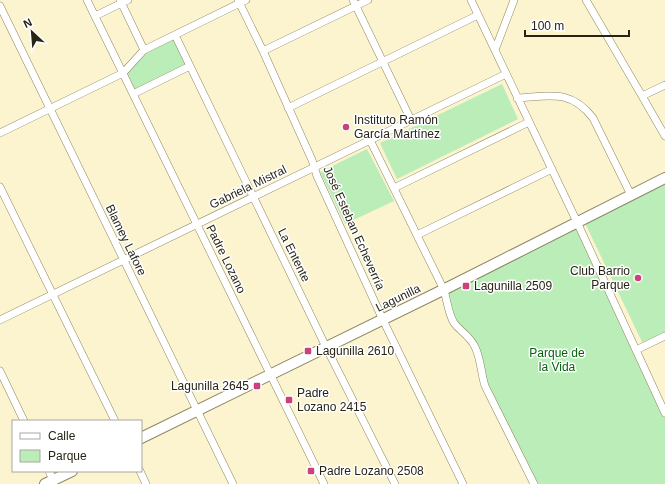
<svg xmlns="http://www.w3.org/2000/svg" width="665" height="484" font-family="Helvetica,sans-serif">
  <rect width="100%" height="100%" fill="#fbf4ce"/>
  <path fill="#baedb7" d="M174 39 187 64 135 90 127 74 149 51Z
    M502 84 518 119 397 179 380 143Z
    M367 149 394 201 345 224 320 172Z
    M665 185V333L643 344 585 223Z
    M577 222 665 413V484H534L485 386 477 352 459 329 444 290Z"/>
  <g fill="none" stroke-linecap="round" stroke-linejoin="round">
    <defs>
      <path id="street" d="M87 0 324 484
        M120 0 144 50
        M238 0 263 51 312 160 317 176 383 320 463 484
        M353 0 411 120
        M471 0 577 222 665 413
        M586 0 642 96 665 136
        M0 6 233 484
        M95 16 128 0
        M175 35 326 347 395 484
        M495 50 514 0
        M263 51 368 0
        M133 94 190 66
        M642 96 665 85
        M517 98C550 96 571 89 593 118L631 195
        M288 108 478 15
        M0 133 123 73 144 50 246 0
        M370 140 444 290C447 300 448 313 454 323 460 331 471 337 475 347 481 359 481 374 485 386L534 484
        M0 187 115 421
        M394 188 529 122
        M417 235 552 169
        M0 320 506 74
        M636 350 665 336
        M0 371 24 421
        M49 471 53 480
        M140 471 146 484"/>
      <path id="secondary" d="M141 438 451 286 665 178
        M45 484 72 471"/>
    </defs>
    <use href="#street" stroke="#8d8663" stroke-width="8"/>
    <use href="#secondary" stroke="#8d8663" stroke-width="12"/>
    <use href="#street" stroke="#fff" stroke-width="7"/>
    <use href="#secondary" stroke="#fff" stroke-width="10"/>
  </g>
  <g fill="#cb417b" stroke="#fff" stroke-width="1.5">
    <circle cx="346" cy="127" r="4"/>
    <circle cx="638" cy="278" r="4"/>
    <rect x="462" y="282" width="8" height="8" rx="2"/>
    <rect x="304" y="347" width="8" height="8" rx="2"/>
    <rect x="253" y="382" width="8" height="8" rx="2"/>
    <rect x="285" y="396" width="8" height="8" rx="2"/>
    <rect x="307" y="467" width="8" height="8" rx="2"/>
  </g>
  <g text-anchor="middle" stroke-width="3" stroke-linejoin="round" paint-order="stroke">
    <g font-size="12" fill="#272416" stroke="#fff" text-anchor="start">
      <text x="354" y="124">Instituto Ramón<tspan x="354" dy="14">García Martínez</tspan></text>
      <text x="630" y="275" text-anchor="end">Club Barrio<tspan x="630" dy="14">Parque</tspan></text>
      <text x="474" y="290">Lagunilla 2509</text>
      <text x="316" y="355">Lagunilla 2610</text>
      <text x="249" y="390" text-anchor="end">Lagunilla 2645</text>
      <text x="297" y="397">Padre<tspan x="297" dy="14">Lozano 2415</tspan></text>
      <text x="319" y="475">Padre Lozano 2508</text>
    </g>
    <g font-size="12" fill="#272416" stroke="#fff">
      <text transform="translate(248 187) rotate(-26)" y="4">Gabriela Mistral</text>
      <text transform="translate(354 228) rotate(66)" y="4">José Esteban Echeverría</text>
      <text transform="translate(126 240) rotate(64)" y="4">Blamey Lafore</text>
      <text transform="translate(294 255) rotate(64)" y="4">La Entente</text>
      <text transform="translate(226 259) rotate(64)" y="4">Padre Lozano</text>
      <text transform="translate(398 298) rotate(-26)" y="4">Lagunilla</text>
    </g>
    <g font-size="12" fill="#04630c" stroke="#fff">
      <text x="557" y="357">Parque de<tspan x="557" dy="14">la Vida</tspan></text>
    </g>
  </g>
  <rect x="12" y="420" width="130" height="52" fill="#ffffff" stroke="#a9a7a2"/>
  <rect x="20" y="433" width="20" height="6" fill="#ffffff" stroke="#a9a7a2"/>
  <text x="48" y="440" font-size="12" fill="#272416">Calle</text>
  <rect x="20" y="450" width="20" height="12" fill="#baedb7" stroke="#a9a7a2"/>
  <text x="48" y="460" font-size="12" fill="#272416">Parque</text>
  <g transform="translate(32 32) rotate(334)" stroke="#ffffff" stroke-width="3" paint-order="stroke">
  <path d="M0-3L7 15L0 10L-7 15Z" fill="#272416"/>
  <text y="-6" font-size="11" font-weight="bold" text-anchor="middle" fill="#272416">N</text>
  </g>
  <path d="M525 30v6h104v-6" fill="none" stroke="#272416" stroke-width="2"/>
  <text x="531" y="30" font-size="12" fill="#272416" stroke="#ffffff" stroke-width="3" paint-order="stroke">100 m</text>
</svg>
